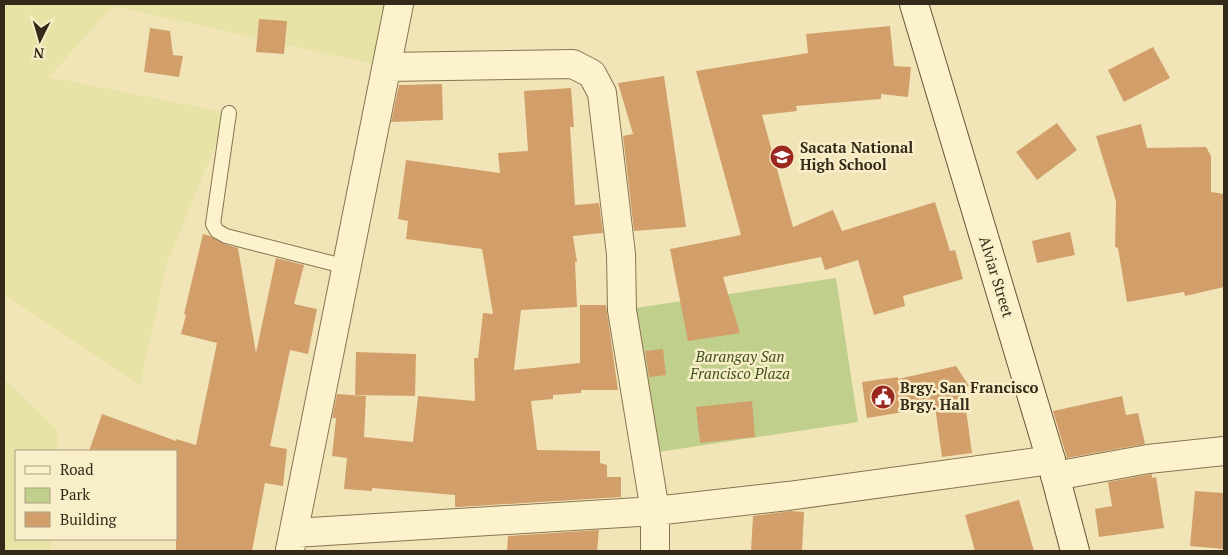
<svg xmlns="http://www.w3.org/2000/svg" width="1228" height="555" font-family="'PT Serif',serif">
  <rect width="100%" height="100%" fill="#f1e5b8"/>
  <path fill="#e7e2a5" d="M4 4H399L387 67 113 6 49 77 229 113 167 263 140 385 4 295Z
    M4 379 58 430 57 451H16V539H51V551H4Z"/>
  <path fill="#c1cf8c" d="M836 278 858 422 645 454 622 310Z"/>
  <path fill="#d29f6b" d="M259 19 287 21 284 54 256 52Z
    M890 26 894 66 911 67 908 97 881 94V99L796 106 797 111 762 115 793 227 833 210 842 231 935 202 950 251 955 250 963 279 903 296 905 306 874 315 858 260 825 270 821 257 723 277 740 333 688 341 670 249 741 235 696 71 808 53 806 34Z
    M150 28 170 31 173 55 183 56 179 77 144 72Z
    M1153 47 1170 78 1124 102 1108 70Z
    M664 76 686 227 634 231 623 136 633 134 618 83Z
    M442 84 443 120 391 122 399 85Z
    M571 88 574 127H570L575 205 599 203 603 233 573 236 577 262H575L577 307 521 310 514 370 580 363V305H606L618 390H581V393L553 395V399L531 401 537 450 600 451V463L607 465V477H621V497L459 507H455V495L372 488V491L344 489 347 458 332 456 336 418H332L337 394 366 396 364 437 413 442 418 396 475 401 474 358H478L483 313 493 314 482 249 406 239 408 221 398 219 406 160 500 173 498 153 528 151 524 91Z
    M1057 123 1077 150 1037 180 1016 152Z
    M1141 124 1147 148 1206 147 1211 156V192L1224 194V287L1185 296 1184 292 1127 302 1118 248 1115 247 1116 201 1096 136Z
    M1070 232 1075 255 1037 263 1032 241Z
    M203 234 210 236 224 244 238 248 256 353 276 258 304 265 294 304 317 309 308 354 290 350 270 446 287 449 283 486 265 483 252 551H176V451H89L102 414 176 441V439L196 445 217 343 181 334 186 315 184 314Z
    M663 349 666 375 649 377 645 351Z
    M356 352 416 354 415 396 355 395Z
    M956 366 969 386 963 388 972 453 942 457 935 407 867 418 862 382 898 377V379Z
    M1122 396 1126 415 1138 413 1145 444 1067 458 1053 411Z
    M752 401 755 437 700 443 696 407Z
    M1152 474V478L1156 477 1164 528 1099 537 1095 509 1112 506 1108 482Z
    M1195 491 1224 493V549L1190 546Z
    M1019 500 1034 551H975L965 515Z
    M791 511 804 512 802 551H751L753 516Z
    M599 530 597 551H507L508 536Z"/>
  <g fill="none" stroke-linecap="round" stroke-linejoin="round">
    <defs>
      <path id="lane" d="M229 113 213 224 217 231 226 236 347 267"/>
      <path id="street" d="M387 67 573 64 592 74 602 93 621 254 622 310 655 511V551
        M1055 476 1148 459 1224 451
        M294 533 655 511 788 496 1051 460
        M290 550 399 4"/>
      <path id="secondary" d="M914 4 1051 460 1075 551"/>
    </defs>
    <use href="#lane" stroke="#887452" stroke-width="16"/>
    <use href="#street" stroke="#887452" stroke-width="30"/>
    <use href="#secondary" stroke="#695436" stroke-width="30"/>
    <use href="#lane" stroke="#fcf2cc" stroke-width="14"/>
    <use href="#street" stroke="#fcf2cc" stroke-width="28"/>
    <use href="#secondary" stroke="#fcf2cc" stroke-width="28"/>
  </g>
  <defs>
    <symbol id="school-disc" viewBox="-11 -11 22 22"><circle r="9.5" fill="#9b281e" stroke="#f8eec8"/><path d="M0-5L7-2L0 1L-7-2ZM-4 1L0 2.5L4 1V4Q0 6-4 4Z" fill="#fff"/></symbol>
    <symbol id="civic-disc" viewBox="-11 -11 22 22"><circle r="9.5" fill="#9b281e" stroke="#f8eec8"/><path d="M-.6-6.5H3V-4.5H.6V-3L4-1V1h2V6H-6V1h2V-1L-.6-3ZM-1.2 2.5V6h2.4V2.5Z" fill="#fff"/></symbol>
  </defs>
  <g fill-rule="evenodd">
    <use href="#school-disc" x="768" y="143" width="28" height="28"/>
    <use href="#civic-disc" x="869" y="383" width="28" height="28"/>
  </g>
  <g text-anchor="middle" stroke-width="5" stroke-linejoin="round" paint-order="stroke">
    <g font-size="15" font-weight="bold" fill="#352919" stroke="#f8eec8" text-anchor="start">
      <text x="800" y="153">Sacata National<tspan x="800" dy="17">High School</tspan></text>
      <text x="900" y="393">Brgy. San Francisco<tspan x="900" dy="17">Brgy. Hall</tspan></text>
    </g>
    <g font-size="15" fill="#352919" stroke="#f8eec8">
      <text transform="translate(996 277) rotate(73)" y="5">Alviar Street</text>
    </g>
    <g font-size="15" font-style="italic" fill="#41531e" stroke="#f8eec8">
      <text x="740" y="362">Barangay San<tspan x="740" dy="17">Francisco Plaza</tspan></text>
    </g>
  </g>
  <rect width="1228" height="555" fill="none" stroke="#352919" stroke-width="10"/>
  <rect x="15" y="450" width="162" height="90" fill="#f8eec8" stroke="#aa9f82"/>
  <rect x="25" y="466" width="25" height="8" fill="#fcf2cc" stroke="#aa9f82"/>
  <text x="60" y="475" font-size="15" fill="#352919">Road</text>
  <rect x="25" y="488" width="25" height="15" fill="#c1cf8c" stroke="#aa9f82"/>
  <text x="60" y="500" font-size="15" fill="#352919">Park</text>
  <rect x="25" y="512" width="25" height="15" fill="#d29f6b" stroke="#aa9f82"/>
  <text x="60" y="525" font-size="15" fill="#352919">Building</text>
  <g transform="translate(40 40) rotate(185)" stroke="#f8eec8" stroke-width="4" paint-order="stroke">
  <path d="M0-4L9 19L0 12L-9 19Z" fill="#352919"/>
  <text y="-8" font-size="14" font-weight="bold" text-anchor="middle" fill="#352919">N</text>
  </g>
</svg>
